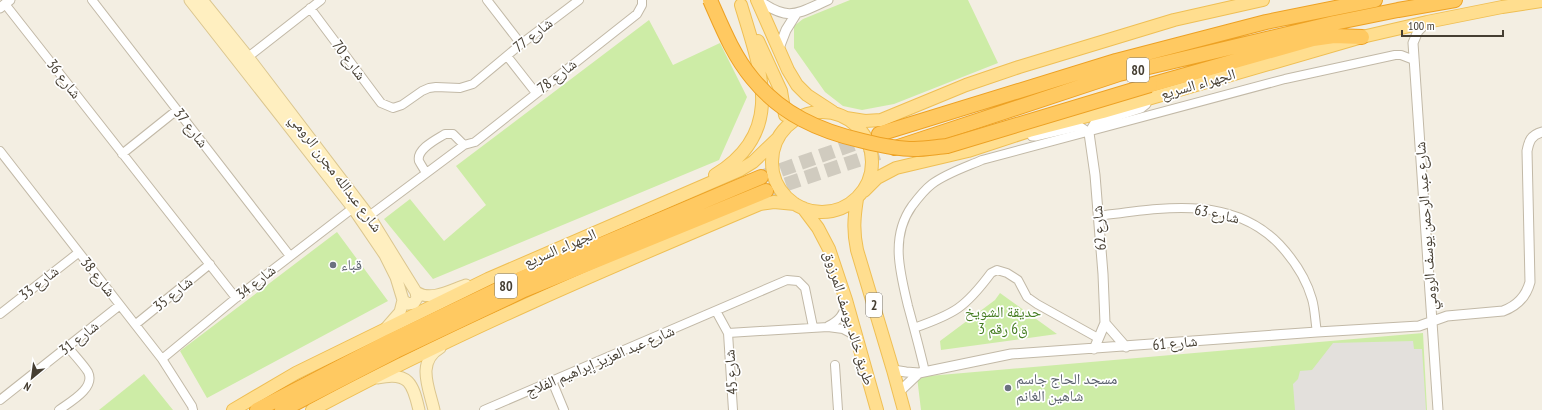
<svg xmlns="http://www.w3.org/2000/svg" width="1542" height="410" font-family="'PT Sans Narrow','Noto Naskh Arabic',sans-serif">
  <rect width="100%" height="100%" fill="#f3eee2"/>
  <path fill="#cdeca6" d="M850 0H968L998 63 894 104 862 110 843 106 825 92 794 48V26L803 19Z
    M649 20 673 65 720 43 747 97 719 160 433 279 384 219 410 199 444 241 486 205 456 166Z
    M337 232 388 301 207 398 180 351Z
    M1000 293 1057 334 941 350 940 341 995 300Z
    M1423 333 1427 410H921L917 377Z
    M144 374 173 410H99Z"/>
  <path fill="#e3e0dc" d="M1413 341 1414 349H1422L1426 410H1295L1293 384 1298 379 1300 371 1312 370 1333 343Z"/>
  <g fill="none" stroke-linecap="round" stroke-linejoin="round">
    <path stroke="#d0cbbf" stroke-width="14" stroke-dasharray="14 7" stroke-linecap="butt" d="M761 177 868 139
      M766 191 885 151"/>
    <defs>
      <path id="minor" d="M92 0 290 256
        M487 0 521 44
        M5 4 236 298
        M310 8 381 103 393 108 402 105 422 91 429 88 436 87 460 88 473 84 521 44 579 0
        M507 56 536 93
        M248 57 321 0
        M0 151 162 359 192 406 193 410
        M122 154 177 110
        M426 173C424 169 421 165 419 161 416 149 437 139 445 134H453L464 145
        M369 216 464 145 475 142 637 14 642 5V0
        M1098 216C1161 208 1230 194 1279 244 1294 260 1306 278 1312 299 1315 309 1315 321 1317 332
        M716 311 728 333 733 410
        M0 314 78 253
        M136 324 210 264
        M828 326C838 321 844 315 846 304
        M914 328C954 314 965 308 991 273L997 270 1007 273 1018 280 1027 297 1037 304 1098 338
        M728 333 828 327 843 329 856 336
        M162 359 236 298 353 208
        M835 365 838 410
        M925 372C920 350 914 328 908 306 900 272 890 237 912 206 918 198 924 190 932 184 947 173 966 167 982 160L1285 79 1395 55H1401L1414 60
        M552 381 564 410
        M0 400 120 305
        M59 410C70 402 96 388 88 372 83 364 74 355 68 347
        M484 410 787 280 798 281 805 288 813 327"/>
      <path id="tertiary" d="M758 0C789 22 796 14 828 0
        M0 8 10 0
        M1427 22 1418 31 1413 43 1438 410
        M779 48 786 30 796 14
        M1029 131 1032 136H1035L1074 127H1080L1089 133
        M1105 323 1126 347
        M1094 349 1105 323 1103 274 1095 175 1089 133 1095 123 1141 108 1146 104V99
        M893 370 906 372 919 373 1011 354 1317 332 1419 326 1447 316 1503 311C1517 306 1526 297 1530 282L1527 151C1529 141 1531 135 1542 132
        M900 391 919 373"/>
      <path id="secondary" d="M190 0 353 208 385 255 396 277 403 300 400 312 386 328
        M202 0 248 57 369 216 416 292C431 302 451 290 466 285
        M403 300 408 304 414 303 417 298 416 292
        M378 378C409 371 413 384 419 410
        M434 410C429 388 416 362 440 348"/>
      <path id="primary" d="M757 0 788 70 797 85 807 95 833 112
        M758 41 781 91 785 115
        M772 162a50 50 0 1 1 100 0a50 50 0 1 1-100 0Z
        M846 118 865 121 881 120 966 85 1019 67 1174 20 1263 0
        M715 175C787 132 760 69 741 5
        M864 191 877 178 896 168 968 151 1029 131 1103 112 1362 37 1427 22 1502 7 1542 1
        M857 199C854 218 853 231 857 250L893 370 904 410
        M803 208 818 228 829 249 846 300 877 410
        M233 410 296 373 488 279 740 170 753 162 778 138
        M312 410C457 332 608 268 760 204L774 202 795 204"/>
      <path id="motorway" d="M1150 85 1313 39 1334 36 1362 37
        M879 134 1116 61 1266 22 1375 0
        M895 148 1119 74 1334 23 1398 10 1455 0
        M257 410 390 341 520 279 761 177
        M282 410 396 351 524 290 766 191"/>
    </defs>
    <use href="#minor" stroke="#c2b9a7" stroke-width="10"/>
    <use href="#tertiary" stroke="#c2b9a7" stroke-width="11"/>
    <use href="#secondary" stroke="#dbc68f" stroke-width="13"/>
    <use href="#primary" stroke="#efbf54" stroke-width="14"/>
    <use href="#motorway" stroke="#eda123" stroke-width="16"/>
    <use href="#minor" stroke="#fff" stroke-width="8"/>
    <use href="#tertiary" stroke="#fff" stroke-width="9"/>
    <use href="#secondary" stroke="#ffefc0" stroke-width="11"/>
    <use href="#primary" stroke="#ffde8f" stroke-width="12"/>
    <use href="#motorway" stroke="#ffc961" stroke-width="14"/>
    <defs>
      <path id="motorway-bridge" d="M710 0C722 27 733 55 752 78 781 114 819 131 863 141 879 145 897 149 914 149 925 149 936 147 947 146L1150 85"/>
    </defs>
    <use href="#motorway-bridge" stroke="#eda123" stroke-width="16" stroke-linecap="butt"/>
    <use href="#motorway-bridge" stroke="#ffc961" stroke-width="14"/>
  </g>
  <g fill="#6b7280" stroke="#fff" stroke-width="1.5">
    <circle cx="333" cy="265" r="4"/>
    <circle cx="1008" cy="388" r="4"/>
  </g>
  <g text-anchor="middle" stroke-width="3.5" stroke-linejoin="round" paint-order="stroke">
    <g fill="#fff" stroke="#7d7870" stroke-width="1">
      <rect x="1127" y="58" width="22" height="24" rx="3"/>
      <rect x="495" y="274" width="22" height="24" rx="3"/>
      <rect x="866" y="293" width="16" height="24" rx="3"/>
    </g>
    <g font-size="14" font-weight="bold" fill="#453e32">
      <text x="1138" y="75">80</text>
      <text x="506" y="291">80</text>
      <text x="874" y="310">2</text>
    </g>
    <g font-size="15" fill="#453e32" stroke="#fff">
      <text transform="translate(533 35) rotate(-38)" y="5">شارع 77</text>
      <text transform="translate(349 60) rotate(53)" y="5">شارع 70</text>
      <text transform="translate(557 76) rotate(-38)" y="5">شارع 78</text>
      <text transform="translate(64 79) rotate(52)" y="5">شارع 36</text>
      <text transform="translate(1198 84) rotate(-16)" y="5">الجهراء السريع</text>
      <text transform="translate(191 128) rotate(52)" y="5">شارع 37</text>
      <text transform="translate(336 173) rotate(53)" y="5">شارع عبدالله مجرن الرومي</text>
      <text transform="translate(1217 214) rotate(12)" y="5">شارع 63</text>
      <text transform="translate(1426 226) rotate(-94)" y="5">شارع عبد الرحمن يوسف الرومي</text>
      <text transform="translate(1099 228) rotate(-95)" y="5">شارع 62</text>
      <text transform="translate(560 248) rotate(-23)" y="5">الجهراء السريع</text>
      <text transform="translate(98 277) rotate(51)" y="5">شارع 38</text>
      <text transform="translate(256 282) rotate(-38)" y="5">شارع 34</text>
      <text transform="translate(39 283) rotate(-38)" y="5">شارع 33</text>
      <text transform="translate(173 294) rotate(-39)" y="5">شارع 35</text>
      <text transform="translate(849 318) rotate(73)" y="5">طريق خالد يوسف المرزوق</text>
      <text transform="translate(79 338) rotate(-38)" y="5">شارع 31</text>
      <text transform="translate(1175 343) rotate(-5)" y="5">شارع 61</text>
      <text transform="translate(600 361) rotate(-23)" y="5">شارع عبد العزيز إبراهيم الفلاج</text>
      <text transform="translate(731 372) rotate(-94)" y="5">شارع 45</text>
    </g>
    <g font-size="15" fill="#5b616d" stroke="#fff" text-anchor="start">
      <text x="341" y="270">قباء</text>
      <text x="1016" y="384">مسجد الحاج جاسم<tspan x="1016" dy="17">شاهين الغانم</tspan></text>
    </g>
    <g font-size="15" fill="#447c20" stroke="#fff">
      <text x="1003" y="317">حديقة الشويخ<tspan x="1003" dy="17">ق6 رقم 3</tspan></text>
    </g>
  </g>
  <g transform="translate(32 378) rotate(209)" stroke="#ffffff" stroke-width="3" paint-order="stroke">
  <path d="M0-3L7 15L0 10L-7 15Z" fill="#453e32"/>
  <text y="-6" font-size="11" font-weight="bold" text-anchor="middle" fill="#453e32">N</text>
  </g>
  <path d="M1402 30v6h101v-6" fill="none" stroke="#453e32" stroke-width="2"/>
  <text x="1408" y="30" font-size="12" fill="#453e32" stroke="#ffffff" stroke-width="3" paint-order="stroke">100 m</text>
</svg>
